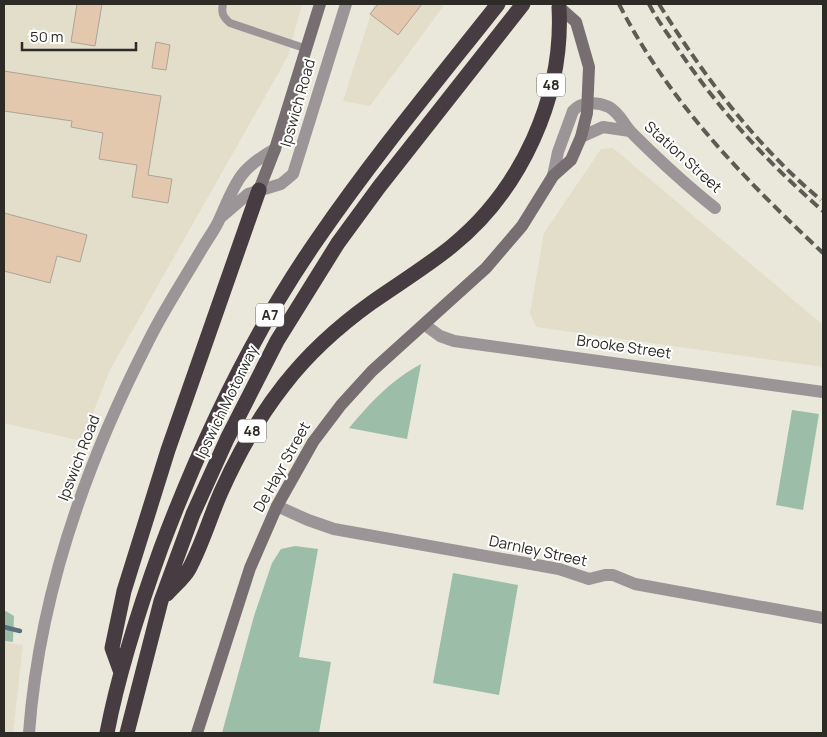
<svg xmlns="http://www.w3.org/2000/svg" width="827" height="737" font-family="Manrope,sans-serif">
  <rect width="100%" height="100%" fill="#eae8da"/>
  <path fill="#e2dec9" d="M4 4H302L288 56 110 370 82 441 4 423Z
    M374 4H445L370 106 343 101Z
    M613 148 823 325V367L536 327 530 313 544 233 601 149Z
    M4 642 23 645 13 733H4Z"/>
  <path fill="#9cbea9" d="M421 364 407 439 349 428C371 402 390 381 421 364Z
    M792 410 819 414 803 510 776 505Z
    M295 546 318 549 299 657 331 662 319 733H222L254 616 272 563 281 549Z
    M453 573 518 585 499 695 433 683Z
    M4 610 14 616 13 642 4 641Z"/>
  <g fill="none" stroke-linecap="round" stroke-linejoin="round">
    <path stroke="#59707d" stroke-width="4.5" d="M4 627 20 631"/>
  </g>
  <path fill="#e4c8ad" stroke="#ada39a" d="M77 4H102L95 46 71 42Z
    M378 4H422L398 35 370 14Z
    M156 42 170 45 166 70 152 68Z
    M4 71 161 96 148 175 172 179 168 203 132 197 137 165 99 159 103 133 71 127 72 121 4 111Z
    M4 213 87 235 80 262 57 256 50 283 4 271Z"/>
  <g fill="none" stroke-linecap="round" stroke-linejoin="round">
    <path stroke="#9b9598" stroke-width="8" d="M223 4C221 13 223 17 230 23L307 49"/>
    <path stroke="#9b9598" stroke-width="12" d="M581 137 603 127 630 131
      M553 176 558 152 573 111C581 101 598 102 609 107 620 113 623 124 632 133 658 159 686 185 715 208
      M220 218 248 194 281 184 293 174 346 4
      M425 325 440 336 454 341 823 392
      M277 506 308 520 334 529 559 569 589 579 605 575H613L635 584 823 618
      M29 733C39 596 86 463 148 342 164 309 185 278 203 247 209 237 216 228 220 218 236 182 239 169 275 149"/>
    <path stroke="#776e72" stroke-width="12" d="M259 190 275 149 320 4
      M197 733 250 568 277 506 313 442 341 405 372 371 486 268 522 226 553 176 571 160 581 137 587 113 589 67 576 22 559 7 558 4"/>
    <path stroke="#473c41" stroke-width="15" d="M167 594C174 586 184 578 189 569 202 545 210 517 221 492 238 454 258 418 284 385 308 354 339 326 371 303 398 284 426 267 452 246 521 190 564 97 559 7
      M120 670 112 648 124 591 168 450 259 190
      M107 733C119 670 139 609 161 548 202 439 252 333 319 237 374 157 437 81 498 4
      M127 733 161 601 193 514 227 439 277 341 338 243 379 187 523 4"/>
    <path stroke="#5c5b54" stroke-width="4" stroke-dasharray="10 5" stroke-linecap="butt" d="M619 4C668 101 744 179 823 253
      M649 4C657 20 668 34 678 49 719 110 768 163 823 211
      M659 4C703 75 756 146 821 200"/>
  </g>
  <g text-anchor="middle" stroke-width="4" stroke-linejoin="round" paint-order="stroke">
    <g fill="#fff" stroke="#6b6b67" stroke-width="1">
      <rect x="537" y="73.5" width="28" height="23" rx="4"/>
      <rect x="256" y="303.5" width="28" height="23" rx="4"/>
      <rect x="238" y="419.5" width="28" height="23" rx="4"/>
    </g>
    <g font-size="14" font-weight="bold" fill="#2c2b26">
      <text x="551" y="90">48</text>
      <text x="270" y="320">A7</text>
      <text x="252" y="436">48</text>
    </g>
    <g font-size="15" fill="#2c2b26" stroke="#fff">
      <text transform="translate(298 103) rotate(-74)" y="5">Ipswich Road</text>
      <text transform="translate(683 157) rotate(42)" y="5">Station Street</text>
      <text transform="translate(624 347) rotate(8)" y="5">Brooke Street</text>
      <text transform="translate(227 402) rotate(-64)" y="5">Ipswich Motorway</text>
      <text transform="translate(79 458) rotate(-69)" y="5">Ipswich Road</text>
      <text transform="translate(282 467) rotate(-61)" y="5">De Hayr Street</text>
      <text transform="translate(538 551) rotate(12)" y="5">Darnley Street</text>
    </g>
  </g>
  <rect width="827" height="737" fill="none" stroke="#2c2b26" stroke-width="10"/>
  <path d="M22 42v8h114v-8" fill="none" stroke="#2c2b26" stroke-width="2.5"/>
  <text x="30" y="42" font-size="15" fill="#2c2b26" stroke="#ffffff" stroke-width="4" paint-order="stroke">50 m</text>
</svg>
